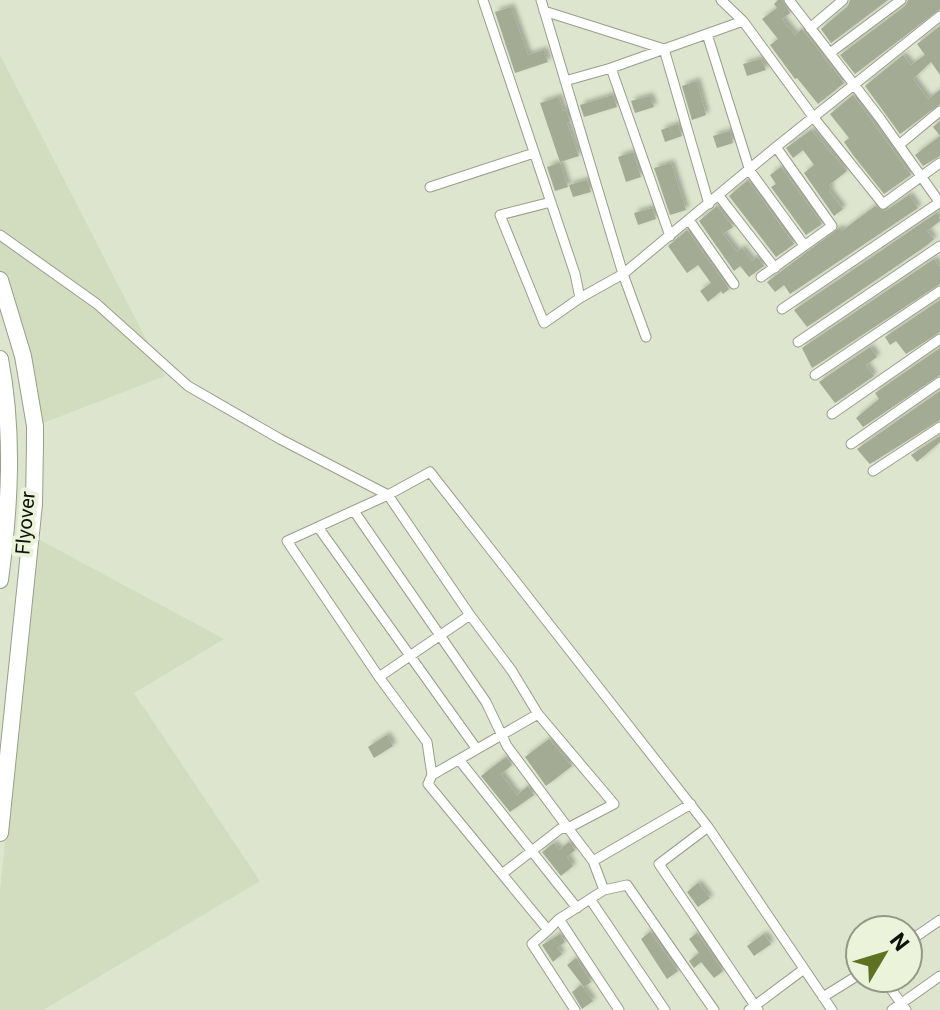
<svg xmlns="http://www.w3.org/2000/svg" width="940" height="1010" font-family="Roboto,sans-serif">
  <defs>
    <filter id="shadow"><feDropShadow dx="3.5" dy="-3.5" stdDeviation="2" flood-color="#0004"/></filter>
  </defs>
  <rect width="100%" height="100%" fill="#dee5ce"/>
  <path fill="#d2dcbe" d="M0 55 165 376 30 428 0 299Z
    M38 539 224 639 134 693 260 881 43 1010H0V890Z"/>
  <path fill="#a3ab95" filter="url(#shadow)" d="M778 0H782L790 13 782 19 795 35 802 29 844 83 818 104 797 78 795 79 770 45 778 39 762 19 777 8 774 4Z
    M850 0H888L831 43 821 29 848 6Z
    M908 0H940V9L855 74 840 55 905 6Z
    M511 7 528 55 544 50 548 62 515 73 495 12Z
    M940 26V75L931 62 913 79 928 99 940 90V104L900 134 865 86 903 55 911 65 925 55 917 44Z
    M761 59 766 70 747 76 743 64Z
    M697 81 706 115 692 120 682 86Z
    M613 95 617 107 584 117 580 105Z
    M853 95 911 175 884 194 853 155 844 142 849 138 830 114Z
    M650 96 654 107 635 113 631 101Z
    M559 97 563 111 566 110 570 122 567 123 579 156 560 162 540 103Z
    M940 121V156L923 166 915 155 940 136 933 127Z
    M678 124 682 136 665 142 661 130Z
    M811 130 847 171 829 185 831 189 829 191 843 209 834 216 804 173 814 165 803 150 793 158 786 148Z
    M730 131 733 143 717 148 713 136Z
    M633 152 641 177 626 182 618 157Z
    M560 163 568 187 555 191 547 167Z
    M671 163 686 210 670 215 654 168Z
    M781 167 822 224 806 235 771 187 776 184 770 175Z
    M587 180 591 192 573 197 569 185Z
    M748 180 794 244 776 257 729 196Z
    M909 195 918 208 790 294 784 285 775 292 767 282 839 228 842 231 875 206 885 211Z
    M717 206 733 227 723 234 737 252 742 248 752 261 757 257 764 266 749 277 740 266 734 271 699 221Z
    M652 208 656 219 638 225 634 213Z
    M938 212 940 221 927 231 934 239 926 246 807 327 794 310Z
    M687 230 729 289 723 294 721 291 708 302 700 291 711 283 698 265 687 273 668 246Z
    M934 259 940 267V284L812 368 802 348Z
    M940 300V332L906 354 896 341 890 345 885 337Z
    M870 347 877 357 866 365 874 376 835 403 819 382Z
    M940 348V375L863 427 856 418 879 399 875 393Z
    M940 391V420L870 464 867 461 857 449Z
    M940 436V442L917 462 911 455Z
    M387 735 393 746 374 758 368 747Z
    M549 739 572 766 546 786 525 757Z
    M506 757 512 765 501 774 517 795 528 786 534 795 510 812 481 776Z
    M569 842 575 850 567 857 573 866 561 876 542 852 554 843 559 850Z
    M698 883 710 898 698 907 687 892Z
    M650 932 678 971 667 979 641 939Z
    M697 933 723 971 714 978 701 962 694 968 689 961 699 953 689 939Z
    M560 934 565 942 557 948 562 954 553 962 542 945Z
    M764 934 771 944 754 956 747 946Z
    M576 958 591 982 584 987 567 965Z
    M581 985 593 1001 582 1009 572 992Z"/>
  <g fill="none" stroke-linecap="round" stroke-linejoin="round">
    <defs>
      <path id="street" d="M483 0 575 274 580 298 623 274 646 337
        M541 0 623 274 776 147 940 16
        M721 0 743 21 814 118 883 204 940 163
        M789 0 879 117 940 203
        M544 11 664 49 709 204
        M810 28 843 0
        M707 34 750 171 804 245
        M830 53 901 0
        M611 68 670 236
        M565 81 611 68 743 21
        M899 145 940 111
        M430 187 534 153
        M719 196 775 268
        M551 202 500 215 544 323 580 298
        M689 220 734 284
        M0 235 97 304 188 386 280 439 388 495 470 615 512 671 538 714 614 804 568 828 593 861 691 804
        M761 277 832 226 776 147
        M782 309 940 202
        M798 342 940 246
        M815 375 940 291
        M832 414 940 339
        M851 444 940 382
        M873 471 940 427
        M354 511 486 702 507 746 568 828 560 829 502 874
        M318 527 476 748
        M379 677 470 615
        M460 761 577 908
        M432 775 538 714
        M708 827 659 864 758 1010
        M593 861 604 890 559 919 548 930 428 784 432 775 427 742 379 677 287 541 388 495 430 472 708 827 832 1010
        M604 890 627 885 714 1010
        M590 899 665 1010
        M559 919 619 1010
        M548 930 532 944 575 1010
        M908 942 940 920
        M883 978 906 1010
        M823 997 860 974
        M749 1010 804 969
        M892 1010 940 976"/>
      <path id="highway" d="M0 280 23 356 35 426V444L34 504 0 833
        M0 359C14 432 10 506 0 580"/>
    </defs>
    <use href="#street" stroke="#989f8a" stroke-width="11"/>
    <use href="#highway" stroke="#989f8a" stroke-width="18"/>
    <use href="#street" stroke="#fff" stroke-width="9"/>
    <use href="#highway" stroke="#fff" stroke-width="16"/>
  </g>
  <g text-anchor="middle" stroke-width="8" stroke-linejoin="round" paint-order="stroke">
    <g font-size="20" fill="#0f120a" stroke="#ebf3db">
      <text transform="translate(25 523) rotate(-85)" y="7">Flyover</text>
    </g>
  </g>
  <g transform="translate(884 954) rotate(52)"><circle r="38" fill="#ebf3db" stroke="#939987" stroke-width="2"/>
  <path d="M0-6L14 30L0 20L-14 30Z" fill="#5e7221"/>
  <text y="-12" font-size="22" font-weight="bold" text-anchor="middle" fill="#0f120a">N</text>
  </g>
</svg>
